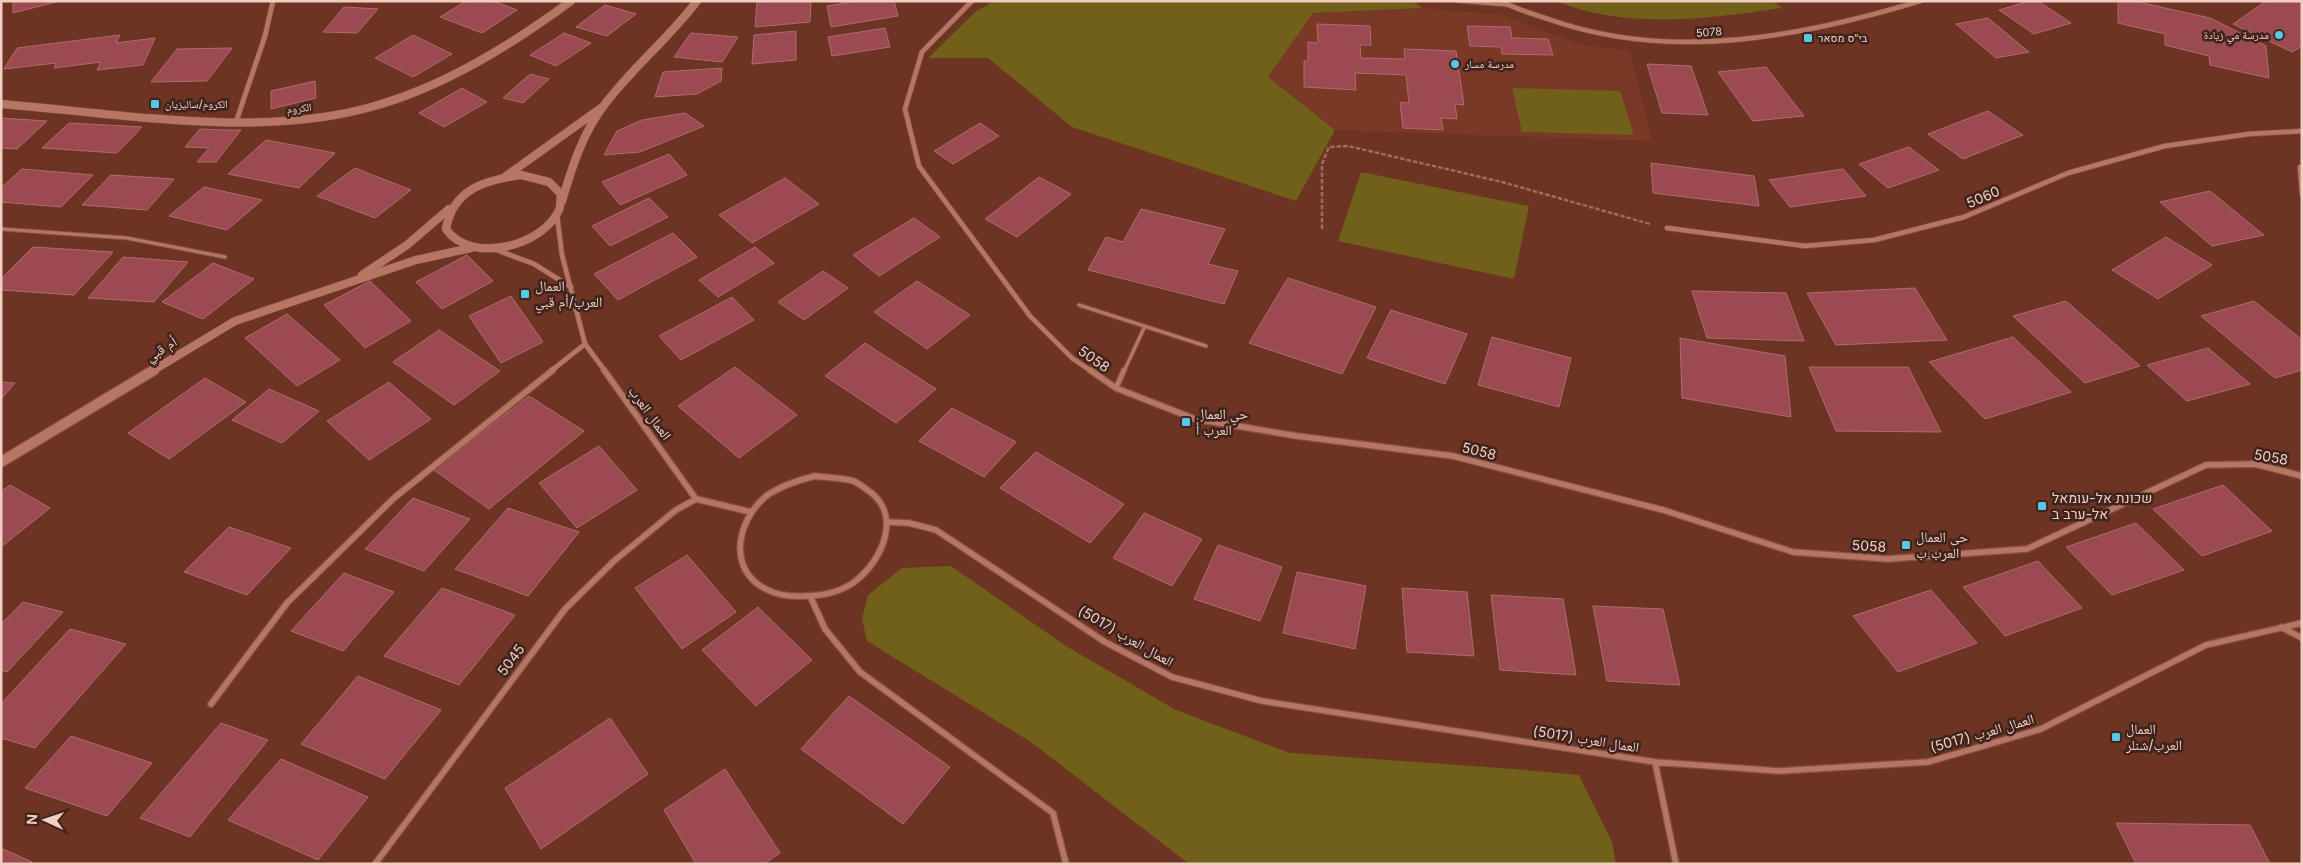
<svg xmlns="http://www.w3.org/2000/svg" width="2303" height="865" font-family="Inter,'Noto Naskh Arabic',Heebo,sans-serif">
  <rect width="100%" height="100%" fill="#6d3323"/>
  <path fill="#7a3826" d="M1423 8 1502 15 1582 45 1630 51 1652 141 1335 130 1268 77 1313 13Z"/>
  <path fill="#706019" d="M994 1H1412L1423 8 1313 13 1268 77 1335 130 1296 201 1072 127 988 58H928L975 12Z
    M1555 1H1772L1782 8C1705 19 1630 30 1555 1Z
    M1512 88 1620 91 1634 135 1522 132Z
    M1361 172 1529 206 1514 279 1338 241Z
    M951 566 1066 646 1176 710 1290 753 1514 769 1579 775 1612 842 1616 864H1189L1031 742 867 641 862 619 868 595 902 568Z"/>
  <path fill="#9b4a51" stroke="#af6b6f" d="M13 1H60L13 13Z
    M466 1H493L517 10 482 33 440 17Z
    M769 1H811L810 22 755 27 757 2Z
    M858 1H894L898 16 831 27 827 6Z
    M2029 1H2038L2071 23 2034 34 1999 10Z
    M2118 1H2134L2210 18 2266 46 2269 78 2210 65 2209 56 2165 45V34L2118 23Z
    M2266 1H2302V46L2292 52 2233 24Z
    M605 5 636 14 607 36 576 27Z
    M344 7 378 9 357 33 323 32Z
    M1988 18 2029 52 1996 58 1956 24Z
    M1317 24 1370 26 1371 45H1360L1361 58 1405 59 1404 49 1456 51 1464 105 1455 104 1457 119 1441 118 1443 130 1403 128 1400 102 1409 103 1406 75 1355 73 1356 90 1304 87V61H1308V42L1318 43Z
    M1467 26 1510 27 1512 38 1548 39 1553 55 1502 54 1501 47 1470 46Z
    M885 28 890 47 832 56 828 37Z
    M796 31V60L752 64 754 35Z
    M564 33 591 43 556 66 530 55Z
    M691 33 738 37 722 62 674 57Z
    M120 35 116 43 155 38 143 65 97 70 101 62 54 68 56 63 4 69 17 48Z
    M413 35 452 54 413 77 375 58Z
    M232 48 207 81 151 82 177 49Z
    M1647 64 1691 66 1708 115 1662 113Z
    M1766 67 1804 116 1753 121 1718 72Z
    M722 68 721 81 697 94 655 97 663 72Z
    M530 74 549 79 523 103 503 98Z
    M315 81 316 98 271 109V91Z
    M462 88 487 102 444 127 419 113Z
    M1988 111 2023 135 1963 159 1928 134Z
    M685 113 704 126 640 152 604 155 617 131 642 120Z
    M1 118 47 121 17 149 1 148Z
    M69 123 142 127 117 153 42 148Z
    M980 123 999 136 953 164 934 151Z
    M200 129 223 130H241L216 162H197L209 148 185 147Z
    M266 140 335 153 299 188 228 174Z
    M1909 147 1939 170 1888 188 1859 164Z
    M669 154 687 175 620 205 602 182Z
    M1651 163 1754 176 1759 206 1653 193Z
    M355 168 411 190 375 218 317 196Z
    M22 169 93 175 61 207 1 202V188Z
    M1843 169 1866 196 1790 207 1769 180Z
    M111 175 174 179 147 210 82 205Z
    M1039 177 1071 194 1017 237 985 219Z
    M785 178 819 204 752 243 719 215Z
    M204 187 262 200 227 230 169 216Z
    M2210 191 2264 235 2212 246 2160 202Z
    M649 198 668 217 610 246 592 226Z
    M1141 209 1225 229 1208 264 1238 271 1224 304 1088 270 1106 237 1123 242Z
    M914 218 940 237 879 276 853 255Z
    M673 233 697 257 618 300 594 274Z
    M2166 237 2212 265 2158 299 2112 270Z
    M33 247 113 252 74 295 1 290V279Z
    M755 247 774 263 718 297 699 280Z
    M467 255 493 281 442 309 416 282Z
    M123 257 188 262 154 302 88 298Z
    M213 263 254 279 203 319 162 302Z
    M823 271 848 288 804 320 778 302Z
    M1288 278 1376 307 1342 374 1249 343Z
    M370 281 411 321 365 348 324 305Z
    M917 281 970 315 927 349 874 312Z
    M1915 288 1947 340 1836 345 1807 293Z
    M1692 291 1786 293 1804 341 1707 338Z
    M511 296 543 342 501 363 469 316Z
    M732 297 754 320 681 360 659 336Z
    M2066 301 2140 366 2085 383 2013 316Z
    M2254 301 2302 340V370L2275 378 2201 316Z
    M1391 310 1467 334 1445 384 1367 358Z
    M287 314 340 360 297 386 245 338Z
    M439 330 500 371 454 405 393 362Z
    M1492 337 1571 358 1559 407 1478 385Z
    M2013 337 2071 392 1985 419 1929 362Z
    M1680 338 1785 356 1791 417 1682 398Z
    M865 343 936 389 896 423 825 376Z
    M2208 348 2250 384 2187 401 2147 365Z
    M735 367 797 415 739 458 678 406Z
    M1809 367H1908L1941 432 1836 431Z
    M205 378 246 402 169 459 128 433Z
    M1 382 15 383 1 399Z
    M389 382 431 419 369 460 327 421Z
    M269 389 319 411 282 443 232 420Z
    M529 396 584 431 489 509 434 470Z
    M952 408 1016 442 984 477 919 441Z
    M599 446 637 490 577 528 539 483Z
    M1036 452 1124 504 1090 543 1000 488Z
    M10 485 50 508 1 547V492Z
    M2223 485 2272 531 2202 556 2153 509Z
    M413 498 470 519 424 571 365 549Z
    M508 508 579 532 528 596 455 569Z
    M1144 513 1202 539 1172 586 1113 558Z
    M2136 523 2184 570 2112 595 2066 547Z
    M229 527 291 548 247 595 184 572Z
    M1218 545 1282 567 1260 621 1194 599Z
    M687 555 736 612 682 649 635 588Z
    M2038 561 2082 608 2005 636 1963 587Z
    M1297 572 1366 586 1355 649 1283 633Z
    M344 573 394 592 343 651 291 631Z
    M442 588 515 615 459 685 384 656Z
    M1402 588 1467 592 1474 656 1407 652Z
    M1931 590 1977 643 1898 672 1853 616Z
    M1491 595 1563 599 1576 675 1500 670Z
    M23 602 63 612 7 672 1 670V624Z
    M1593 606 1663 609 1680 685 1607 681Z
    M758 607 812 660 756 706 702 650Z
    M70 629 126 644 35 748 1 738V704Z
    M358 676 441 710 385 779 301 744Z
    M849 696 950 767 903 824 801 749Z
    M610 718 648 774 541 849 505 788Z
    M221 723 268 740 190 837 140 818Z
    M71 736 152 763 107 816 25 788Z
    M281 759 368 797 318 860 228 820Z
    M725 769 780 853 764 864H696L664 810Z
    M2116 823 2250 825 2270 864H2136Z
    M1 848 32 862 30 864H1Z"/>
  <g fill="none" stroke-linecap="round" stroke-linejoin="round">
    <defs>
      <path id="service-far1" d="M1458 1 1507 5
        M1 229 127 238 225 257
        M1079 305 1206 346
        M1124 371 1145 326"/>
      <path id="service" d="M1116 388 1124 370"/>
      <path id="minor-far1" d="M972 1 922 52 905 109 919 166 1030 316 1072 358 1091 371
        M1501 1C1517 10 1534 14 1551 20 1671 62 1801 37 1920 1
        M236 122 265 36 273 1
        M2302 167H2300L2302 194
        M557 215 562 255 585 344 605 371
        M1667 228 1805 246 1874 240 1964 217 2068 173 2165 146 2249 134 2302 131
        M494 249 534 264 571 287
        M551 371 585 344"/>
      <path id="minor" d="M604 370 696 499 751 512
        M1090 370 1116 388 1195 419 1297 436 1453 456 1663 510 1793 552 1887 559 2027 549 2206 465 2255 464 2302 476
        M815 476C827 478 841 477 853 481 857 482 862 486 866 489 904 513 883 561 853 583 839 592 822 596 806 596 788 597 774 595 759 585 726 562 741 514 769 494 783 485 799 480 815 476Z
        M888 522 909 523 936 530 1105 642 1172 677 1262 701 1655 762 1779 771 1928 762 2041 729 2206 645 2302 623
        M811 598 825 629 860 672 1053 813 1066 864
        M2281 627 2302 638
        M211 704 287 603 394 498 553 370
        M1655 762 1676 864
        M375 864 565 609 614 561 676 510 696 499"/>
      <path id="tertiary-far1" d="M1 104C117 113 257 139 371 107 444 87 511 45 571 1
        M521 175 549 182 561 194C560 199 561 206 559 210 543 246 471 265 446 229 453 189 485 180 521 175Z
        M506 176 601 108
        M562 201C572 167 583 132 605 104 633 67 669 38 697 1
        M362 275 407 245 449 209
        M152 371 235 321 416 260 471 248"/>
      <path id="tertiary" d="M1 462 154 370"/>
    </defs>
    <use href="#service-far1" stroke="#835144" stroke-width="5"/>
    <use href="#service" stroke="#835144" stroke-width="7"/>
    <use href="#minor-far1" stroke="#835144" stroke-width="6"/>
    <use href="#minor" stroke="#835144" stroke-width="8"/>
    <use href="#tertiary-far1" stroke="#835144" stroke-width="9"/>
    <use href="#tertiary" stroke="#835144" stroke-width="12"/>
    <path stroke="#9f6d5f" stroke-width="2.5" stroke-dasharray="4.5 2" stroke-linecap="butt" d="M1322 229V164L1329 147 1348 146 1502 182 1650 224"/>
    <use href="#service-far1" stroke="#b77563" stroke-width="3"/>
    <use href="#service" stroke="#b77563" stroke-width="4.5"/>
    <use href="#minor-far1" stroke="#b77563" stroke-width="4.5"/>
    <use href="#minor" stroke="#b77563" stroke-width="5.5"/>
    <use href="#tertiary-far1" stroke="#b77563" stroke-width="8"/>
    <use href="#tertiary" stroke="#b77563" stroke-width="10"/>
  </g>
  <g fill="#58c9e4" stroke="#3f241d" stroke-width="2">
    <circle cx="2279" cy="35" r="5"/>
    <rect x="1803" y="33" width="10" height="10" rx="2.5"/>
    <circle cx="1455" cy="64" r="5"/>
    <rect x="150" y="99" width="10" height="10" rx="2.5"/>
    <rect x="520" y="289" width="10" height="10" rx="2.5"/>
    <rect x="1181" y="417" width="10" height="10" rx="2.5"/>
    <rect x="2037" y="501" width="10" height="10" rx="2.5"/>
    <rect x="1901" y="540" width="10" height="10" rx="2.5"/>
    <rect x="2111" y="732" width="10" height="10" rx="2.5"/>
  </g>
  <g text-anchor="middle" stroke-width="5" stroke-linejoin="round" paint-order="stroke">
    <g font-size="11" fill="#f1cdc2" stroke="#3f241d">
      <text transform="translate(1709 32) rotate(-4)" y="4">5078</text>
      <text transform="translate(299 108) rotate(-6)" y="4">الكروم</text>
    </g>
    <g font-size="11" fill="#f1cdc2" stroke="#3f241d" text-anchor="start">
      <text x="2269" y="39" text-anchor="end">مدرسة مي زيادة</text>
      <text x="1818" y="42">בי״ס מסאר</text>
      <text x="1465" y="68">مدرسة مسار</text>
      <text x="165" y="108">الكروم/ساليزيان</text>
    </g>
    <g font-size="14" fill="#f1cdc2" stroke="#3f241d">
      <text transform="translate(1983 197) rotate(-23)" y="5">5060</text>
      <text transform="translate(161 349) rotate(-31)" y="5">أم قبي</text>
      <text transform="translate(1094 359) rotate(35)" y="5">5058</text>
      <text transform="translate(650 413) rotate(54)" y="5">العمال العرب</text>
      <text transform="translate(1479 451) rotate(14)" y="5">5058</text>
      <text transform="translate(2271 457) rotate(10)" y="5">5058</text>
      <text transform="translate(1869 546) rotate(3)" y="5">5058</text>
      <text transform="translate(1126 636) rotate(30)" y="5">العمال العرب (5017)</text>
      <text transform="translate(511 660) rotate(-53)" y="5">5045</text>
      <text transform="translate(1982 733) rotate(-16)" y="5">العمال العرب (5017)</text>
      <text transform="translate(1586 739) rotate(9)" y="5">العمال العرب (5017)</text>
    </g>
    <g font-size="14" fill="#f1cdc2" stroke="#3f241d" text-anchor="start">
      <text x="535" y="291">العمال<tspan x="535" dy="16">العرب/أم قبي</tspan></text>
      <text x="1196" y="419">حي العمال<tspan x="1196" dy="16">العرب أ</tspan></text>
      <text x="2052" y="503">שכונת אל-עומאל<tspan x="2052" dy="16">אל-ערב ב</tspan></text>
      <text x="1916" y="542">حي العمال<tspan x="1916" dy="16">العرب ب</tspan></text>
      <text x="2126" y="734">العمال<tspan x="2126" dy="16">العرب/شنلر</tspan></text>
    </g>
  </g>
  <rect width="2303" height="865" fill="none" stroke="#f1cdc2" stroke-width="5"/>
  <g transform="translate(45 820) rotate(273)" stroke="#3f241d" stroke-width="4" paint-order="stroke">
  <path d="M0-4L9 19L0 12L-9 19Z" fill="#f1cdc2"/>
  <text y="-8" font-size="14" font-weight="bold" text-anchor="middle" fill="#f1cdc2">N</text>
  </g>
</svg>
